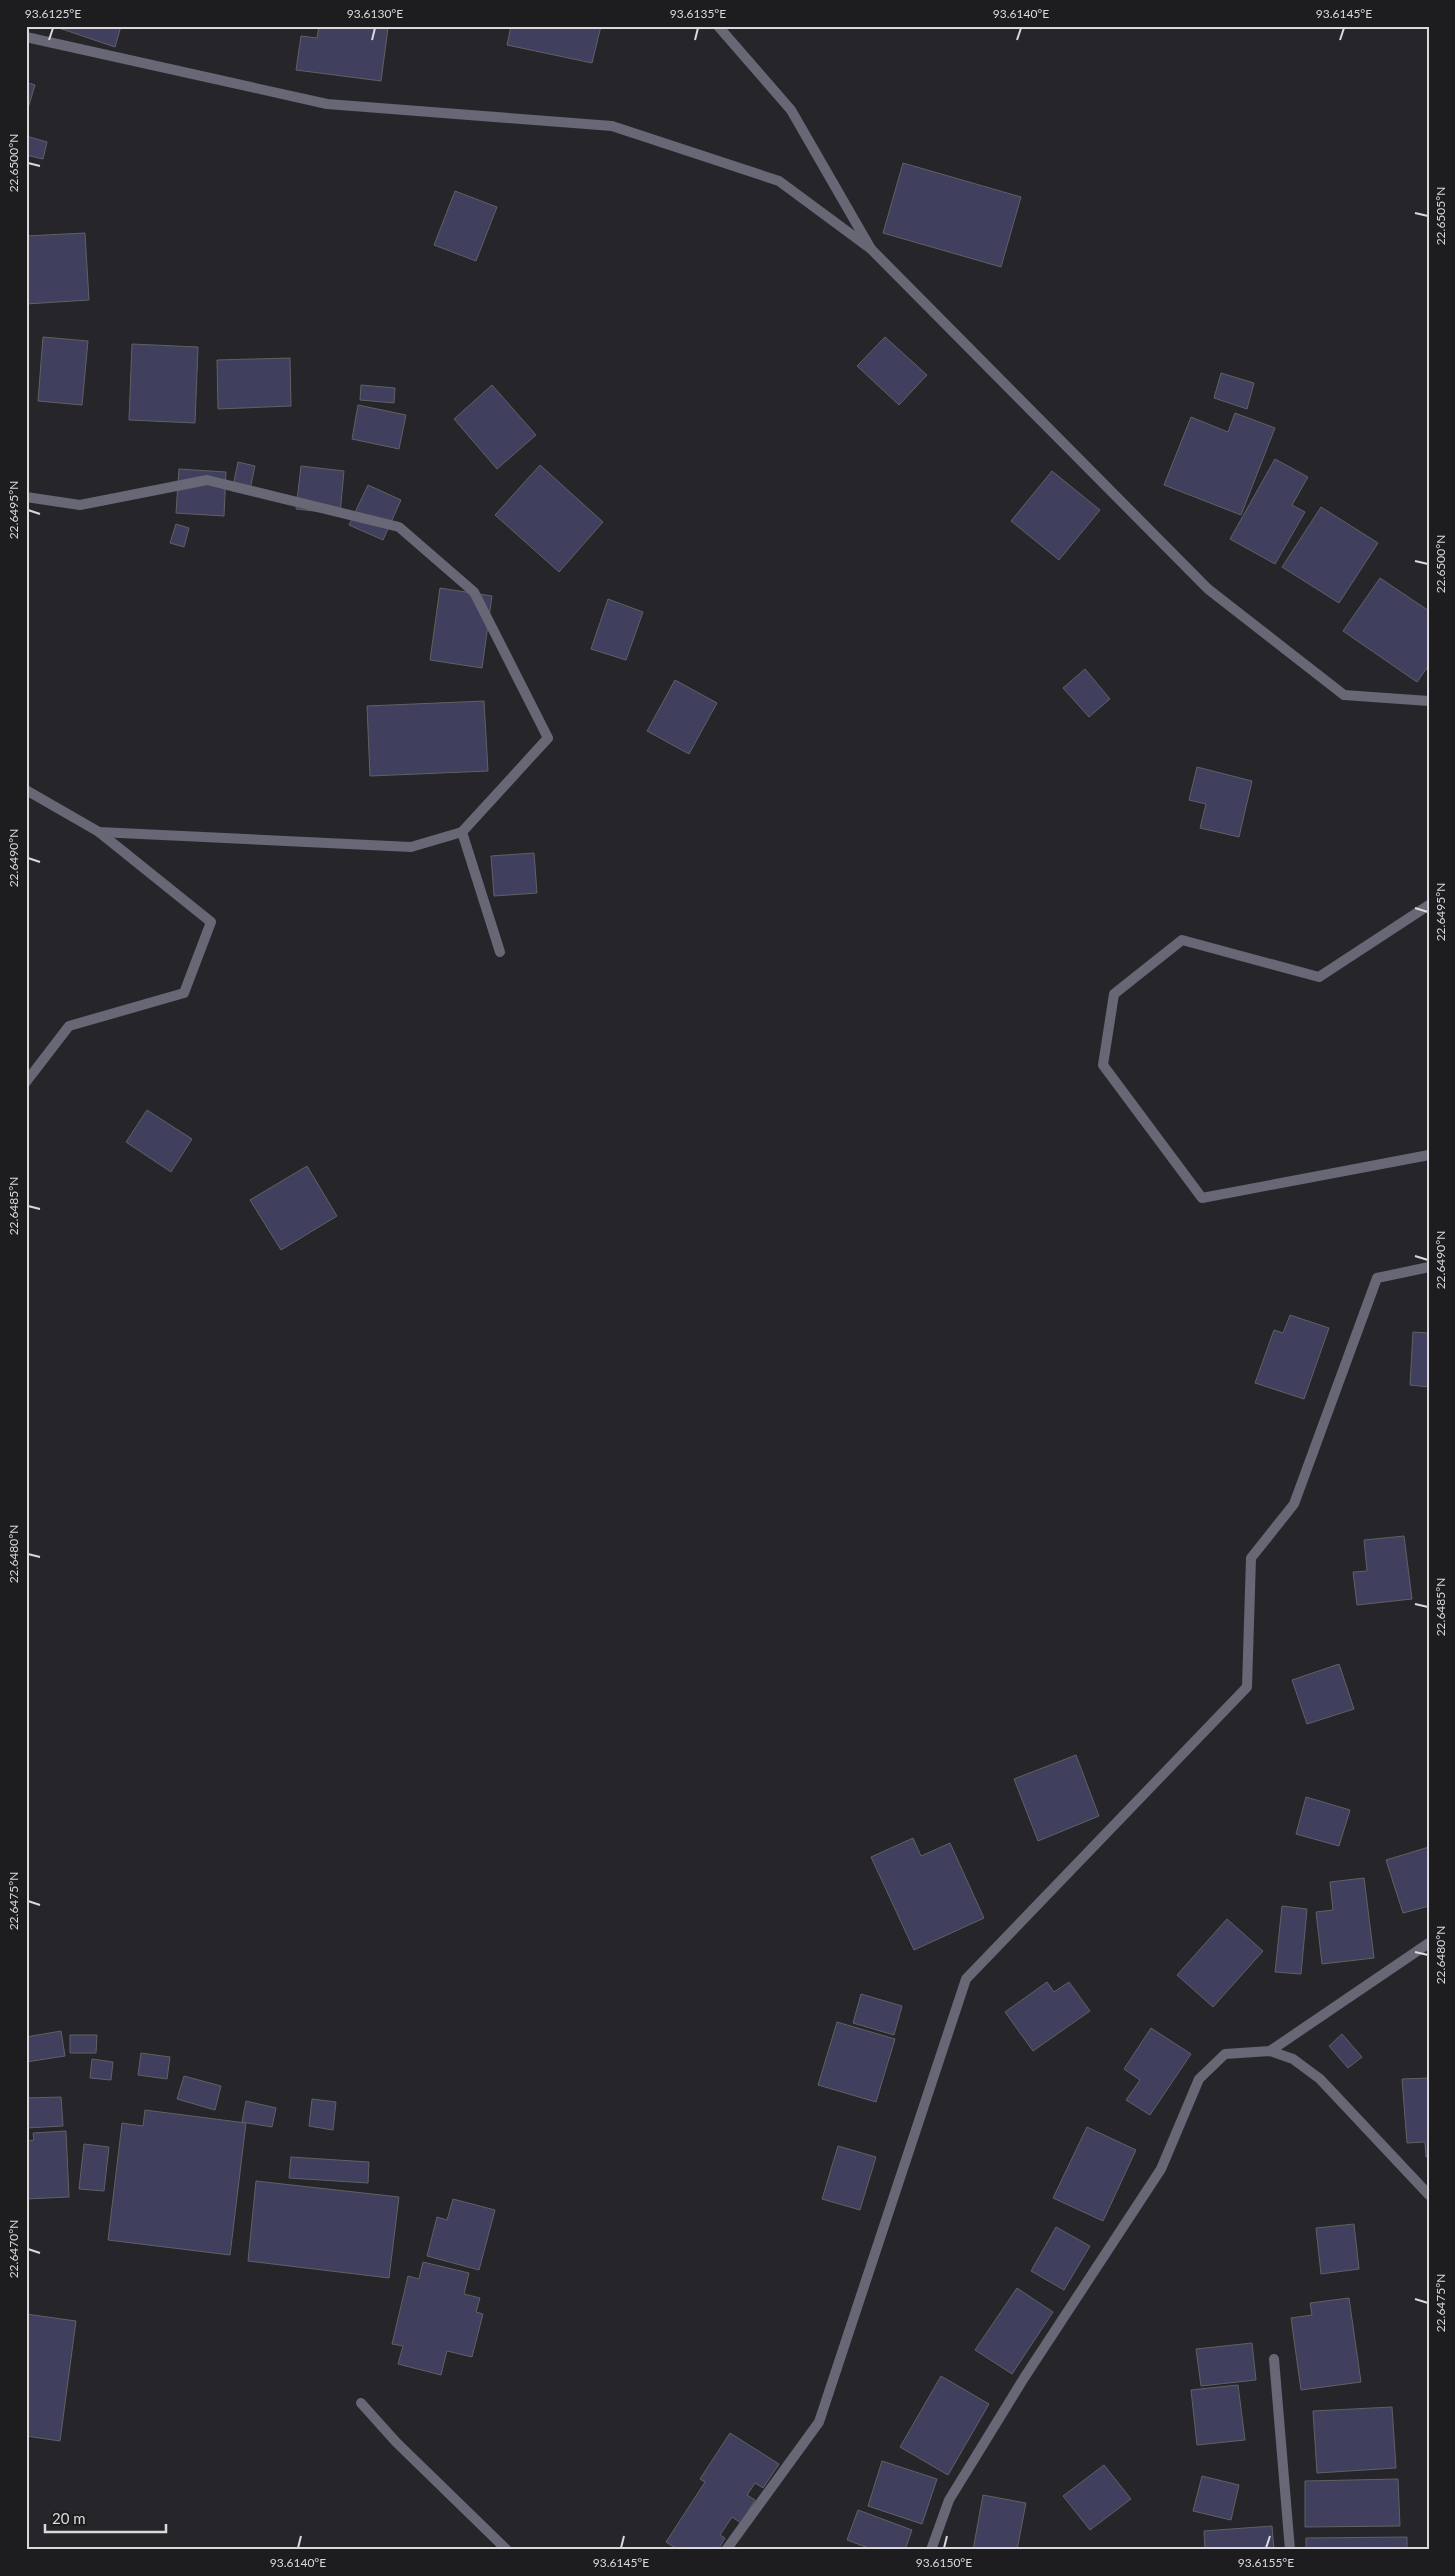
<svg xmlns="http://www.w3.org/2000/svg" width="1455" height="2576" font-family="Lato,sans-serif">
  <rect width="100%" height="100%" fill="#26262a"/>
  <path fill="#413f5e" stroke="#606064" d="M53 26H121L115 47Z
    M319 26 388 28 381 81 296 70 301 36 317 38Z
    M511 26H601L592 63 507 45Z
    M26 82 35 85 26 115Z
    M26 136 47 142 43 159 26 155Z
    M903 163 1021 197 1001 267 883 233Z
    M455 191 497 207 476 261 434 245Z
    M85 233 89 300 26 304V236Z
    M43 337 88 341 82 405 38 401Z
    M885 337 927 375 899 405 857 366Z
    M132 344 198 347 195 423 129 420Z
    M290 358 291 406 218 409 217 360Z
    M1221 373 1254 383 1247 409 1214 398Z
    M361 385 395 388 394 403 360 400Z
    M492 385 536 435 497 469 454 419Z
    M358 405 406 415 399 449 352 439Z
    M1235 413 1275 428 1241 515 1164 485 1191 417 1228 432Z
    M1275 459 1308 477 1292 505 1305 512 1275 564 1230 539Z
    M238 462 255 466 249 494 232 491Z
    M540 465 603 522 559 572 495 515Z
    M301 466 344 471 340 514 296 509Z
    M179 469 226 472 224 516 176 513Z
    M1052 471 1100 510 1059 560 1011 521Z
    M368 485 401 500 383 540 349 525Z
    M1321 507 1378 543 1339 603 1282 567Z
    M176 524 189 528 184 547 170 543Z
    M1380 578 1429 611V665L1417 682 1343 631Z
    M440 588 492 596 482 668 430 660Z
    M608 599 643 612 626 660 591 649Z
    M1085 669 1110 699 1089 717 1063 688Z
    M675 680 717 703 689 754 647 731Z
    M484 701 488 771 370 776 367 706Z
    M1197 767 1252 781 1239 837 1200 828 1206 804 1189 800Z
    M534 853 537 893 494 896 491 856Z
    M147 1110 192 1139 171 1172 126 1142Z
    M307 1166 337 1216 281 1250 250 1200Z
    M1290 1315 1329 1328 1304 1399 1255 1383 1274 1330 1283 1333Z
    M1413 1332 1429 1333V1387L1410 1385Z
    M1404 1536 1412 1599 1357 1605 1353 1572 1367 1571 1364 1540Z
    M1339 1664 1354 1709 1307 1724 1292 1680Z
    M1076 1755 1099 1816 1038 1841 1014 1779Z
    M1306 1797 1350 1810 1339 1846 1296 1834Z
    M913 1838 921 1856 950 1843 984 1918 914 1950 871 1857Z
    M1429 1847V1906L1403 1913 1386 1860Z
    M1364 1878 1374 1958 1322 1964 1316 1912 1333 1910 1330 1882Z
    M1282 1906 1307 1909 1301 1974 1275 1972Z
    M1227 1919 1263 1951 1213 2007 1177 1975Z
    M1047 1982 1054 1992 1069 1982 1090 2011 1033 2051 1005 2012Z
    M861 1994 902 2006 894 2035 853 2023Z
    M837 2022 895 2039 876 2102 818 2085Z
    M1151 2028 1191 2054 1150 2115 1126 2100 1140 2080 1124 2069Z
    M61 2031 65 2056 26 2062V2037Z
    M1342 2034 1362 2057 1348 2068 1329 2046Z
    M70 2035H97L96 2053H70Z
    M141 2053 170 2057 167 2079 138 2075Z
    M92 2059 113 2062 111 2080 90 2078Z
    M184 2076 221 2086 215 2110 177 2099Z
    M1429 2078V2157H1426L1425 2142 1407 2143 1402 2079Z
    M61 2097 63 2126 26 2128V2098Z
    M312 2099 336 2102 333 2130 309 2126Z
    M246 2101 276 2108 272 2127 242 2122Z
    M145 2110 246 2123 230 2255 108 2240 122 2123 143 2126Z
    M1087 2127 1136 2150 1103 2221 1053 2198Z
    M66 2131 69 2197 26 2199V2141L34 2140 33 2133Z
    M84 2144 109 2147 104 2191 79 2189Z
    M838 2146 876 2157 860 2210 822 2199Z
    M291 2157 369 2162 368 2183 289 2178Z
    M256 2181 399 2197 389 2278 248 2261Z
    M453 2199 495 2210 479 2270 427 2256 437 2217 447 2220Z
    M1354 2224 1359 2269 1321 2274 1316 2228Z
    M1056 2227 1090 2246 1064 2290 1031 2271Z
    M423 2262 469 2273 464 2294 480 2298 476 2312 483 2314 472 2357 447 2351 441 2375 398 2364 403 2346 392 2344 408 2276 419 2279Z
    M1017 2288 1053 2312 1012 2374 975 2350Z
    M1349 2298 1361 2382 1301 2390 1291 2318 1312 2315 1310 2303Z
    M26 2314 76 2321 60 2441 26 2436Z
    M1252 2343 1256 2380 1201 2386 1196 2349Z
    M941 2376 989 2404 948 2475 900 2447Z
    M1238 2385 1245 2440 1197 2445 1191 2390Z
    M1392 2407 1396 2468 1317 2473 1313 2411Z
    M730 2433 779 2464 763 2488 755 2483 747 2495 755 2500 741 2523 732 2517 720 2535 725 2538 718 2550H679L666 2542 705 2482 700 2479Z
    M882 2461 937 2479 922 2524 868 2506Z
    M1104 2465 1131 2499 1090 2530 1063 2496Z
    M1202 2476 1239 2485 1231 2520 1193 2511Z
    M1398 2479 1400 2526 1305 2527V2481Z
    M983 2495 1026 2503 1017 2550H973Z
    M858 2510 912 2530 905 2550H874L847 2540Z
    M1272 2526 1274 2550H1205L1204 2531Z
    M1407 2537V2550H1306V2538Z"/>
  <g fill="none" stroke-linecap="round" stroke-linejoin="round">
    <path stroke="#676776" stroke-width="10" d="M26 37 327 104 612 126 779 181 871 249 1208 589 1344 695 1429 701
      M26 497 80 505 207 480 399 527 474 592 548 738 462 832 500 952
      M99 832 411 847 462 832
      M1429 905 1319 977 1182 940 1114 994 1103 1065 1202 1198 1429 1155
      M1274 2359 1290 2550
      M361 2403 396 2442 507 2550
      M726 2550 819 2422 966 1979 1247 1687 1251 1558 1294 1504 1377 1278 1429 1267"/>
    <path stroke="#676776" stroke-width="10" d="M718 26 791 110 871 249
      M26 790 99 832 211 922 184 993 69 1026 26 1082
      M1270 2051 1429 1943
      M931 2550 949 2500 1024 2378 1161 2169 1199 2079 1225 2054 1270 2051 1293 2059 1320 2079 1429 2195"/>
  </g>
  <path fill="none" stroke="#dadadc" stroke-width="2" d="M49 40 53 28M372 40 375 28M695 40 698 28M1017 40 1021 28M1340 40 1344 28M28 163 40 166M1415 213 1428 216M28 510 40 514M1415 561 1428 564M28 858 40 862M1415 908 1428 912M28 1206 40 1209M1415 1256 1428 1260M28 1554 40 1557M1415 1604 1428 1607M28 1901 40 1905M1415 1952 1428 1955M28 2249 40 2253M1415 2299 1428 2303M298 2548 301 2536M621 2548 624 2536M944 2548 947 2536M1266 2548 1270 2536"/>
  <rect width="1455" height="2576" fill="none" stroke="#1d1d20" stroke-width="55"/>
  <path d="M45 2524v8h121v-8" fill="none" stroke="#dadadc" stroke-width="2.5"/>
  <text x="52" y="2524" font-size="15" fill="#dadadc" stroke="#1d1d20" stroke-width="4" paint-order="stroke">20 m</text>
  <rect x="28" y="28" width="1400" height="2520" fill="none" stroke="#dadadc" stroke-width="2"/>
  <g font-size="12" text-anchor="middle" fill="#dadadc">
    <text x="53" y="18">93.6125°E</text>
    <text x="375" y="18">93.6130°E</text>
    <text x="698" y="18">93.6135°E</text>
    <text x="1021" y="18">93.6140°E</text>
    <text x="1344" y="18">93.6145°E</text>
    <text transform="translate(14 163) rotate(-90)" y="4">22.6500°N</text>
    <text transform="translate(1441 216) rotate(-90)" y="4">22.6505°N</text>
    <text transform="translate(14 510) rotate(-90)" y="4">22.6495°N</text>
    <text transform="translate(1441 564) rotate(-90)" y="4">22.6500°N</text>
    <text transform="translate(14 858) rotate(-90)" y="4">22.6490°N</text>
    <text transform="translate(1441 912) rotate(-90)" y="4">22.6495°N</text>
    <text transform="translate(14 1206) rotate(-90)" y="4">22.6485°N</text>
    <text transform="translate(1441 1260) rotate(-90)" y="4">22.6490°N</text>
    <text transform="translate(14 1554) rotate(-90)" y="4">22.6480°N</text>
    <text transform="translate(1441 1607) rotate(-90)" y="4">22.6485°N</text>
    <text transform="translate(14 1901) rotate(-90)" y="4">22.6475°N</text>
    <text transform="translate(1441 1955) rotate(-90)" y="4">22.6480°N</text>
    <text transform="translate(14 2249) rotate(-90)" y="4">22.6470°N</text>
    <text transform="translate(1441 2303) rotate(-90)" y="4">22.6475°N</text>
    <text x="298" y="2567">93.6140°E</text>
    <text x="621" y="2567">93.6145°E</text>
    <text x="944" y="2567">93.6150°E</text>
    <text x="1266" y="2567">93.6155°E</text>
  </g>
</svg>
